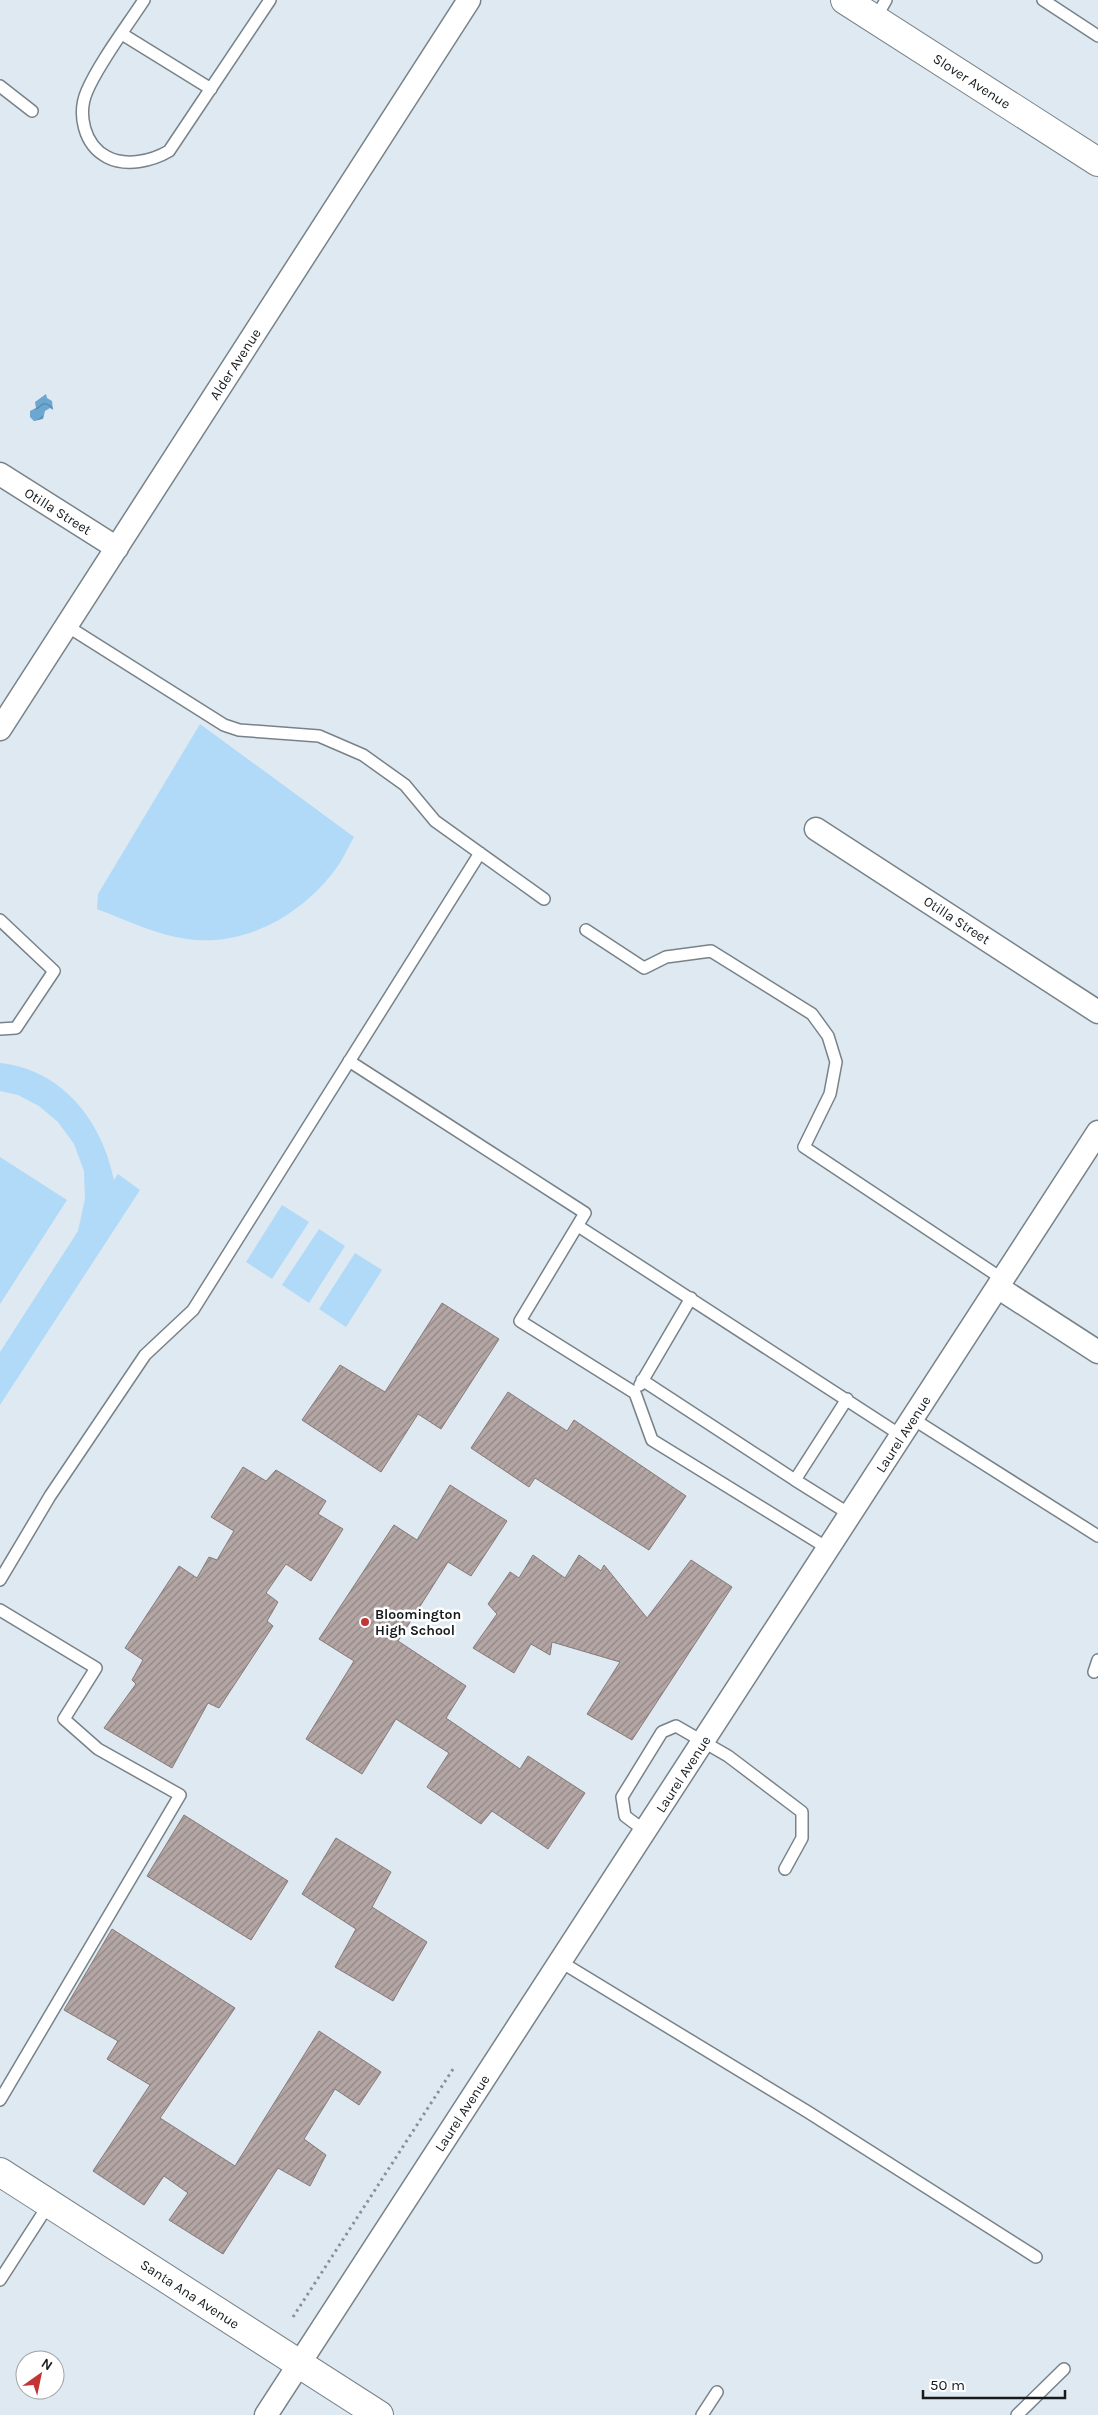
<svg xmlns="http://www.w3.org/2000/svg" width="1098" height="2415" font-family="Karla,sans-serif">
  <defs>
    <pattern id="water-waves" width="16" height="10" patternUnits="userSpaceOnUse" patternTransform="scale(1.25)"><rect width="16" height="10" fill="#6ca7d2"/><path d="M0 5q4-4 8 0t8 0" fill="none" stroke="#5887aa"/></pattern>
    <pattern id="building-hatch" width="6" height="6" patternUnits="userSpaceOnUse" patternTransform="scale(1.25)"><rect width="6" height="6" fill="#b3a6a4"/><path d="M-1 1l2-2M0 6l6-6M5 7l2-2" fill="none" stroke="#918685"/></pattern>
  </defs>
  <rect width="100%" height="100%" fill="#dee9f1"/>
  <path fill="#b1daf9" d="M200 724 354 837C348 847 343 860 335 870 301 915 246 947 187 939 157 935 126 920 97 909L98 894Z
    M0 1063C63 1070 102 1121 114 1180L118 1174 140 1190 0 1405V1352L78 1231 85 1199 84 1171 74 1144 58 1122 39 1106 18 1095 0 1091Z
    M0 1157 67 1200 0 1304Z
    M282 1205 309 1222 272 1279 246 1262Z
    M319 1229 345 1246 309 1303 282 1285Z
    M355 1253 382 1270 346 1327 319 1309Z"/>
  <path fill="url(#water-waves)" d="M46 394 47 398 52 401 53 410 50 408 45 411 43 419 34 421 30 417V411L36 408 35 402Z"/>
  <path fill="url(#building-hatch)" stroke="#877a79" d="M442 1303 499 1339 441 1429 418 1414 381 1472 302 1420 340 1365 385 1392Z
    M508 1392 567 1431 574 1420 686 1496 649 1550 535 1478 529 1487 471 1448Z
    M243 1467 266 1481 276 1470 326 1501 318 1514 343 1529 311 1581 286 1564 266 1593 278 1602 267 1621 273 1626 219 1708 208 1703 172 1768 104 1728 136 1684 132 1680 143 1660 125 1648 179 1566 197 1578 209 1557 217 1560 234 1531 211 1517Z
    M450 1485 507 1521 471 1576 448 1562 398 1641 466 1686 446 1718 520 1769 528 1756 585 1793 548 1849 492 1811 481 1824 427 1787 449 1753 396 1719 362 1774 306 1739 354 1661 319 1639 394 1525 417 1540Z
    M533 1555 565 1578 579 1555 601 1571 604 1565 647 1618 691 1560 732 1587 632 1740 587 1714 620 1662 552 1642 550 1655 531 1644 514 1673 473 1648 497 1614 488 1604 510 1572 519 1578Z
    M184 1815 288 1881 251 1940 147 1876Z
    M336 1838 391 1872 372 1907 427 1942 393 2001 335 1967 356 1929 302 1894Z
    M112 1929 235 2008 160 2118 235 2166 319 2031 381 2072 359 2105 335 2089 304 2139 326 2155 310 2186 278 2168 223 2254 169 2220 188 2193 164 2176 144 2205 93 2171 150 2085 107 2059 118 2041 64 2010Z"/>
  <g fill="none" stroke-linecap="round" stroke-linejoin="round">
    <defs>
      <path id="lane" d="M144 0C127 26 99 63 87 91 77 114 84 145 107 157 126 167 152 161 169 151L270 0
        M1043 0 1098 36
        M875 19 886 0
        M122 34 211 89
        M0 86 32 111
        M67 626 224 725 239 730 319 736 363 755 405 785 435 821 544 899
        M0 920 54 971 16 1028 0 1029
        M586 930 644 968 666 957 711 951 812 1014 828 1036 836 1062 830 1094 804 1147 1004 1280
        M349 1061 585 1213 520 1321 635 1393 652 1440 829 1549
        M578 1226 902 1436
        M642 1380 795 1480
        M640 1385 691 1298
        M847 1399 795 1480 851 1515
        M913 1419 1098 1536
        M0 1580 50 1496 145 1355 193 1310 480 853
        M0 1610 96 1668 64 1719 98 1749 180 1795 0 2100
        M1094 1672 1098 1660
        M645 1831 625 1816 622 1797 662 1732 676 1726 728 1756 802 1812V1838L785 1869
        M561 1962 808 2112 1036 2257
        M0 2280 49 2204
        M702 2415 717 2392
        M1017 2415 1064 2369"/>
      <path id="street" d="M0 474 117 548
        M0 729 469 0
        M816 829 1098 1012
        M999 1288 1098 1352
        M266 2415 1098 1132"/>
      <path id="secondary" d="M845 0 1098 162
        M0 2172 379 2415"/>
    </defs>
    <use href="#lane" stroke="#788289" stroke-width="14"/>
    <use href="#street" stroke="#788289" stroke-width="25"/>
    <use href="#secondary" stroke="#788289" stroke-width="30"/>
    <path stroke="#899197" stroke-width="3" stroke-dasharray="2.5 4" stroke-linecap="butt" d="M293 2317 455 2066"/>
    <use href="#lane" stroke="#fff" stroke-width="11"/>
    <use href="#street" stroke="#fff" stroke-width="22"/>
    <use href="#secondary" stroke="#fff" stroke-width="28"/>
  </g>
  <circle fill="#c33434" stroke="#fff" stroke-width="2" cx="365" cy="1622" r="5"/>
  <g text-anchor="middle" stroke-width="5" stroke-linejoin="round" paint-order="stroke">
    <g font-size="14" fill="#161a1d" stroke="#fff">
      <text transform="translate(972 81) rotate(33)" y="5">Slover Avenue</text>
      <text transform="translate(235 364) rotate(-57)" y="5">Alder Avenue</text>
      <text transform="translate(58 511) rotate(32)" y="5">Otilla Street</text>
      <text transform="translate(957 920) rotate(33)" y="5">Otilla Street</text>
      <text transform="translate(903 1434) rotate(-57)" y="5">Laurel Avenue</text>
      <text transform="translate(683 1774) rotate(-57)" y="5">Laurel Avenue</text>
      <text transform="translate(462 2113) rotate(-57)" y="5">Laurel Avenue</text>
      <text transform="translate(190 2294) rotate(33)" y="5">Santa Ana Avenue</text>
    </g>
    <g font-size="14" font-weight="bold" fill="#161a1d" stroke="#fff" text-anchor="start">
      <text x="375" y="1619">Bloomington<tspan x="375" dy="16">High School</tspan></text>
    </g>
  </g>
  <g transform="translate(40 2375) rotate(33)"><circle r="24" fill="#ffffff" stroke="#a2a3a5"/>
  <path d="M0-4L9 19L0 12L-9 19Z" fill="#c33434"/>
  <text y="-8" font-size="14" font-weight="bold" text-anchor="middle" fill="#161a1d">N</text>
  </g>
  <path d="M923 2390v8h142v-8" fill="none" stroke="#161a1d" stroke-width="2.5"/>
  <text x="930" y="2390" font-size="15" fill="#161a1d" stroke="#ffffff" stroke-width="4" paint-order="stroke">50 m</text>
</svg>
